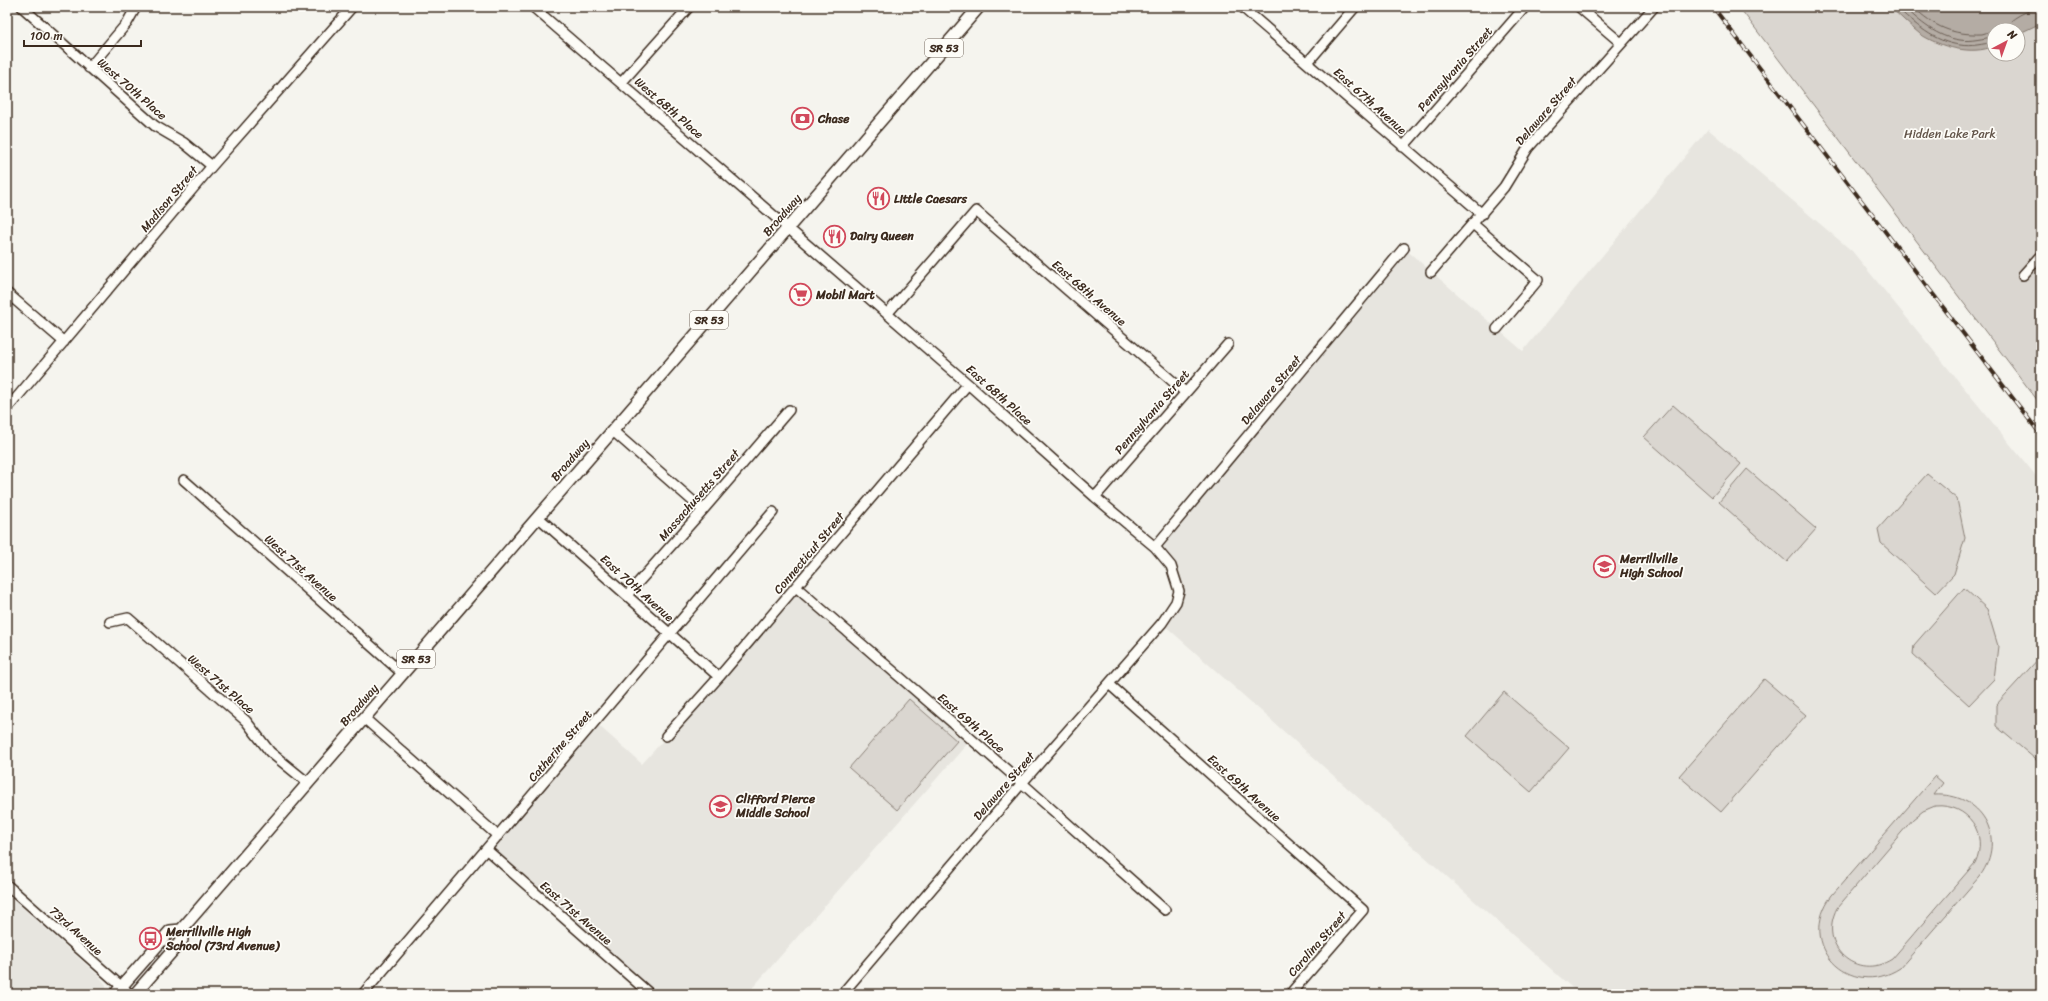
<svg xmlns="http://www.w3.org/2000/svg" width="2048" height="1001" font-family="Sriracha,sans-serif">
  <rect width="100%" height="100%" fill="#f5f4ee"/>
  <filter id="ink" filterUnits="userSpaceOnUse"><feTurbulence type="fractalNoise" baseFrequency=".025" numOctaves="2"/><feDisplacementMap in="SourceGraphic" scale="8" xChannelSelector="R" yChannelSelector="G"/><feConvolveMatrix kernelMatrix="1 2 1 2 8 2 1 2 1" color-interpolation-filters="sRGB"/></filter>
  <g filter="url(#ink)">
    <path fill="#e7e5df" d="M1708 129 1852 251 2041 482V994H1579L1162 623 1179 591 1160 541 1404 248 1523 351Z
      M795 593 968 743 747 994H657L491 848 598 725 642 764Z
      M7 894 100 977 106 985V994H7Z"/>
    <path fill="#dad6d0" stroke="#8a8077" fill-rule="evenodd" d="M1739 7H2041V405ZM1994 30H2018V54H1994Z
      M1673 405 1741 464 1712 497 1644 437Z
      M1747 469 1816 529 1787 562 1719 502Z
      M1927 474 1957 499 1965 538 1954 574 1936 593 1881 543 1878 529Z
      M1964 588 1987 609 1998 646 1994 679 1969 705 1913 654 1914 645Z
      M2041 656V764L1996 726V705Z
      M1764 679 1806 715 1721 812 1679 776Z
      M1504 692 1569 748 1531 792 1467 736Z
      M909 699 957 741 897 810 849 768Z
      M1935 776 1943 783 1934 795C1981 792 2008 837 1980 876L1900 968C1849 1001 1795 944 1832 895ZM1935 806C1968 803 1989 834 1975 863L1892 959C1856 982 1817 946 1837 908L1913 819 1923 811Z"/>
    <path fill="#b4aca4" stroke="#84786e" d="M1890 7H2041V23L2018 34V30H1994V46C1972 56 1940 47 1920 34 1910 26 1900 16 1890 7Z"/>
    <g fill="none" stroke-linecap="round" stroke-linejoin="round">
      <path stroke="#6b5e54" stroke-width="1" d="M1896 7C1915 24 1934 42 1960 45 1971 47 1983 44 1994 42
        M1904 7C1920 22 1937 37 1960 40 1971 42 1983 38 1994 37
        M1913 7C1935 27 1951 35 1982 34 1986 33 1990 31 1994 31
        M2004 30C2009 18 2029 9 2041 8"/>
      <defs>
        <path id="minor" d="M22 7 155 126 184 143 212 166
          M533 7 968 384 1095 497 1155 547 1171 566 1179 591 1176 602 1162 623 1022 783 842 994
          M1242 7 1482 214
          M1579 7 1621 43
          M1308 62 1355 7
          M89 68 127 23 136 7
          M622 82 689 7
          M1403 147 1525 7
          M1473 224 1538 280 1497 329
          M1431 272 1504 187 1528 148 1654 7
          M2023 275 2041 255
          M7 293 64 342
          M887 314 976 211 1185 392
          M7 409 212 166 352 7
          M613 431 703 510
          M184 480 403 674
          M1095 497 1228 344
          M538 517 719 677
          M1155 547 1404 248
          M796 587 1022 783 1165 910
          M627 595 703 510 789 410
          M110 622 128 618 246 721 270 752 308 783
          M1109 684 1363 910 1290 994
          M364 718 498 836
          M666 736 719 677 968 384
          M487 850 650 994
          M7 885 130 994
          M363 994 773 512"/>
        <path id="major" d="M115 994 170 931 181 930
          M135 994 182 940 181 930 979 7"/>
      </defs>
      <use href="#minor" stroke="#3b2a1e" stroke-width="12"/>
      <use href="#major" stroke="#3b2a1e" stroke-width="14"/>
      <use href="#minor" stroke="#fdfcf7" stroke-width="9"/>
      <use href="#major" stroke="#fdfcf7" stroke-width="11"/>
      <defs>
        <path id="rail" d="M1713 7 2041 435"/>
      </defs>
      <use href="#rail" stroke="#3b2a1e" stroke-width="4"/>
      <use href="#rail" stroke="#fdfcf7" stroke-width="2.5" stroke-dasharray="8" stroke-linecap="butt"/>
    </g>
  </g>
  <defs>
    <symbol id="bank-ring" viewBox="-11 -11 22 22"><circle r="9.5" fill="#fdfcf7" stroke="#d1495b" stroke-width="1.5"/><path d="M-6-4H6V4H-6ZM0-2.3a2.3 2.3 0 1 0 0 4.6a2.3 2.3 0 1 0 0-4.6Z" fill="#d1495b"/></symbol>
    <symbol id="restaurant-ring" viewBox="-11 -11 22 22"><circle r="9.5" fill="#fdfcf7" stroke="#d1495b" stroke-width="1.5"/><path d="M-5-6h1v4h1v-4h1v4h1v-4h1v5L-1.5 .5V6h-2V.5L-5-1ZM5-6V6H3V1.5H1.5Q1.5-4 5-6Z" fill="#d1495b"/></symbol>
    <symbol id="supermarket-ring" viewBox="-11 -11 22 22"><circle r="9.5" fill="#fdfcf7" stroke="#d1495b" stroke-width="1.5"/><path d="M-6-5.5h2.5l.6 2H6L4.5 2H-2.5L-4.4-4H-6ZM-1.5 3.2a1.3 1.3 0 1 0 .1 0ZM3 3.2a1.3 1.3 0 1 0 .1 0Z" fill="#d1495b"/></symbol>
    <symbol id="school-ring" viewBox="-11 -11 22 22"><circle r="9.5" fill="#fdfcf7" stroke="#d1495b" stroke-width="1.5"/><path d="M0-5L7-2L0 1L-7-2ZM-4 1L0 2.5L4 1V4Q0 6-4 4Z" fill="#d1495b"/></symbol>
    <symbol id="bus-ring" viewBox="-11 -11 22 22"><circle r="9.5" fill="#fdfcf7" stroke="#d1495b" stroke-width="1.5"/><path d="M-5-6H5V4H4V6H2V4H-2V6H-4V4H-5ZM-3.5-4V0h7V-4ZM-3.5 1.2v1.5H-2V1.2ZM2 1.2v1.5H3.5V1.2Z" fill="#d1495b"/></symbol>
  </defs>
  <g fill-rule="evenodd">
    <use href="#bank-ring" x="790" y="106" width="25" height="25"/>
    <use href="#restaurant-ring" x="866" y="186" width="25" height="25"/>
    <use href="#restaurant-ring" x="822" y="224" width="25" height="25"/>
    <use href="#supermarket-ring" x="788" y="282" width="25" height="25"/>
    <use href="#school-ring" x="1592" y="554" width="25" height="25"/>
    <use href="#school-ring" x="708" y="794" width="25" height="25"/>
    <use href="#bus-ring" x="138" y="926" width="25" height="25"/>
  </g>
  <g text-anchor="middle" stroke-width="3.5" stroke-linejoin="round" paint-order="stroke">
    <g fill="#fdfcf7" stroke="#75695f" stroke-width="1">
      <rect x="925" y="39" width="38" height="18" rx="3"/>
      <rect x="690" y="311" width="38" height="18" rx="3"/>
      <rect x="397" y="650" width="38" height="18" rx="3"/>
    </g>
    <g font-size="11" font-weight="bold" fill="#3b2a1e">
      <text x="944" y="52">SR 53</text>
      <text x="709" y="324">SR 53</text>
      <text x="416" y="663">SR 53</text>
    </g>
    <g font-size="12" fill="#3b2a1e" stroke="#fdfcf7">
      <text transform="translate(1455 69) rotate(-49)" y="4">Pennsylvania Street</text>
      <text transform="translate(132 89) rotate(41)" y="4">West 70th Place</text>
      <text transform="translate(1370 101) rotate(42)" y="4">East 67th Avenue</text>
      <text transform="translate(669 108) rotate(41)" y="4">West 68th Place</text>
      <text transform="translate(1546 111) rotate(-49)" y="4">Delaware Street</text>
      <text transform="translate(169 199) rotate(-50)" y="4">Madison Street</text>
      <text transform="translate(782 215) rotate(-49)" y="4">Broadway</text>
      <text transform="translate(1089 293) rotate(41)" y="4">East 68th Avenue</text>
      <text transform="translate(1271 390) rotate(-50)" y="4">Delaware Street</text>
      <text transform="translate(999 395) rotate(42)" y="4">East 68th Place</text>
      <text transform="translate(1152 412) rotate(-49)" y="4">Pennsylvania Street</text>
      <text transform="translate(570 460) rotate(-49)" y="4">Broadway</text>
      <text transform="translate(699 495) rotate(-49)" y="4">Massachusetts Street</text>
      <text transform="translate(809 553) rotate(-50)" y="4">Connecticut Street</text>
      <text transform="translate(301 568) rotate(42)" y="4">West 71st Avenue</text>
      <text transform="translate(637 588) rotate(42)" y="4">East 70th Avenue</text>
      <text transform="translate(221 684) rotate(41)" y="4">West 71st Place</text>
      <text transform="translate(359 705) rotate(-49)" y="4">Broadway</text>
      <text transform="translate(971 723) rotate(41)" y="4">East 69th Place</text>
      <text transform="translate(560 746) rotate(-49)" y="4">Catherine Street</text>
      <text transform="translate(1004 786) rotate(-49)" y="4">Delaware Street</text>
      <text transform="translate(1244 788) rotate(42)" y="4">East 69th Avenue</text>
      <text transform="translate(576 913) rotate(41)" y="4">East 71st Avenue</text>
      <text transform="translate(76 931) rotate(42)" y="4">73rd Avenue</text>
      <text transform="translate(1317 944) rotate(-49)" y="4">Carolina Street</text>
    </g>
    <g font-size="12" font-weight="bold" fill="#3b2a1e" stroke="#fdfcf7" text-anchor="start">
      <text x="818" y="123">Chase</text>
      <text x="894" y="203">Little Caesars</text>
      <text x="850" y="240">Dairy Queen</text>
      <text x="816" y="299">Mobil Mart</text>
      <text x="1620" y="563">Merrillville<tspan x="1620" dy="14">High School</tspan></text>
      <text x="736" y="803">Clifford Pierce<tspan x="736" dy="14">Middle School</tspan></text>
      <text x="166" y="936">Merrillville High<tspan x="166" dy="14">School (73rd Avenue)</tspan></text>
    </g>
    <g font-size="12" fill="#63554a" stroke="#fdfcf7">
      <text x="1950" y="138">Hidden Lake Park</text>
    </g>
  </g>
  <rect width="2048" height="1001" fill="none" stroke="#fdfcf7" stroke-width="24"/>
  <rect x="12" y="12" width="2024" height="977" fill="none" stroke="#3b2a1e" stroke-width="1.5" filter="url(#ink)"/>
  <g transform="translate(2006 42) rotate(41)"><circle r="19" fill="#fdfcf7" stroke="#afa8a0"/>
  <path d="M0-3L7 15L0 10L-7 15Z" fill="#d1495b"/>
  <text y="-6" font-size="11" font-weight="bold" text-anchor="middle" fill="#3b2a1e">N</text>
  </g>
  <path d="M24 40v6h117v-6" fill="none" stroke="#3b2a1e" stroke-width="2"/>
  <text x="30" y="40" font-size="12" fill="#3b2a1e" stroke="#fdfcf7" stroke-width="3" paint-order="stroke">100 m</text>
</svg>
